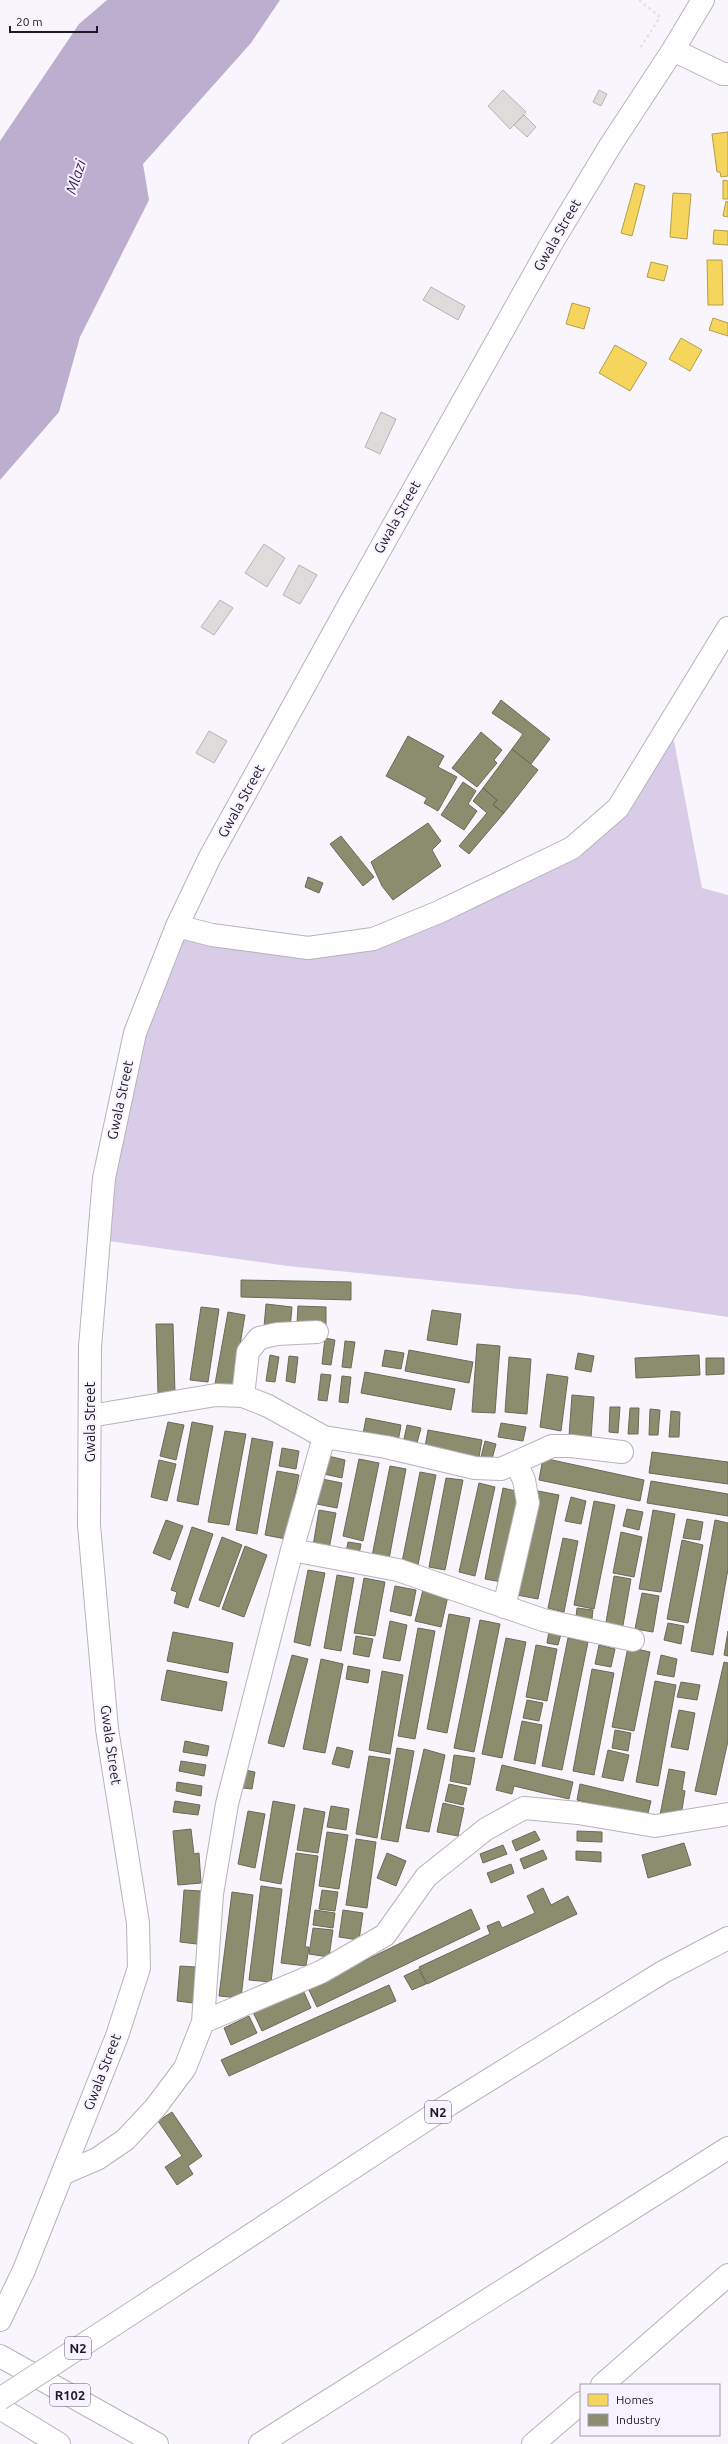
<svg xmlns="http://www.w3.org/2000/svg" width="728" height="2444" font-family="Ubuntu,sans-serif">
  <rect width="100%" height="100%" fill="#f8f5fc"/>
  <path fill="#d8cce8" d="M663 736 674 741 702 888 728 895V1317L579 1295 288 1266 101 1240 135 1034 178 928 337 947 572 849Z"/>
  <path fill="#bcaece" d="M107 0H280L251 43 143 164 149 200 80 337 59 412 0 480V141L79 24Z"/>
  <path fill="#f6d55c" stroke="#b59d4b" d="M728 132V176L721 177 720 172H717L712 134Z
    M723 180 728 181V199H723Z
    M635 183 645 186 632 236 621 233Z
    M673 193 691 194 687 239 670 237Z
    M726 201 728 202V217L723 216Z
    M714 230 728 231V245L713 244Z
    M707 260H722L723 305H708Z
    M651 262 668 266 664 281 647 277Z
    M572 303 590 308 584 329 566 324Z
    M713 318 728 323V336L709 330Z
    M681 338 702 350 690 371 669 359Z
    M615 345 647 363 630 391 599 373Z"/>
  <path fill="#8c8c6e" stroke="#6b6a58" d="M501 700 550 739 531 764 512 749 523 734 492 713Z
    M481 732 502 750 494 760 497 763 477 787 452 768Z
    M408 736 444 756 438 767 457 777 438 811 424 803 427 798 386 776Z
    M512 749 538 770 504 813 493 805 497 800 483 788Z
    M463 782 476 791 468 804 477 811 464 830 441 815Z
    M483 788 497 800 493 805 504 813 469 854 459 846 487 813 473 801Z
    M428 823 441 841 432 850 441 866 393 900 382 886 371 862Z
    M341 836 374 877 363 886 330 844Z
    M308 877 323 883 319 893 305 887Z
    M241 1280 351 1282V1300L241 1297Z
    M266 1304 292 1307 290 1329 264 1327Z
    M298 1306 326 1307V1325L297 1324Z
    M201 1307 219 1309 208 1382 190 1380Z
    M432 1310 461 1314 457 1345 427 1340Z
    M228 1312 245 1315 233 1387 215 1384Z
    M156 1324H173L175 1393H158Z
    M325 1338 335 1340 331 1365 322 1364Z
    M345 1341 355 1342 351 1368 342 1367Z
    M477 1344 500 1346 495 1413 472 1412Z
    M385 1350 404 1353 401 1369 382 1366Z
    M409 1350 473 1362 469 1383 405 1371Z
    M578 1353 594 1356 591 1372 575 1369Z
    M270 1355 279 1357 275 1382 266 1381Z
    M699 1355 700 1375 636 1378 635 1358Z
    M289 1356 298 1357 295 1383 286 1381Z
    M509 1357 531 1359 527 1414 505 1412Z
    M706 1358H724V1374L706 1375Z
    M365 1372 455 1389 451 1410 361 1393Z
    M321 1374 331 1375 327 1401 318 1400Z
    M547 1374 568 1377 561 1431 540 1427Z
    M342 1376 351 1377 348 1403 339 1402Z
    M572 1395 594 1397 591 1438 569 1436Z
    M610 1407H620L618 1433 609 1432Z
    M630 1408H639L638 1434H628Z
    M650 1409 660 1410 658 1435H649Z
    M671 1411 680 1412 679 1437H669Z
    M366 1418 401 1425 398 1442 363 1434Z
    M168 1422 184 1425 176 1460 160 1456Z
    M192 1422 213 1426 198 1505 177 1501Z
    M501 1423 526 1427 523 1441 498 1437Z
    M407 1425 421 1428 417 1443 404 1439Z
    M428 1430 482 1440 479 1457 425 1447Z
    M225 1431 246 1434 229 1525 208 1522Z
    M252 1438 273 1442 257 1534 236 1530Z
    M485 1441 496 1444 492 1459 481 1457Z
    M282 1448 299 1451 296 1469 279 1466Z
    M652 1452 728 1462V1484L649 1473Z
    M328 1456 345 1460 342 1478 324 1474Z
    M543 1458 644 1480 640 1501 539 1480Z
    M359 1459 379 1463 363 1541 343 1536Z
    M159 1460 176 1464 167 1501 151 1497Z
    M390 1466 406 1469 389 1559 372 1556Z
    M277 1471 299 1475 286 1539 265 1535Z
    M420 1472 436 1475 418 1565 402 1562Z
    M446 1478 463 1480 445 1570 429 1567Z
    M322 1479 342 1483 337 1508 317 1504Z
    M651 1481 728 1494V1516L647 1503Z
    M479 1483 495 1487 475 1576 459 1572Z
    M503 1488 520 1492 502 1582 485 1579Z
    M538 1491 559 1495 538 1599 517 1595Z
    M571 1497 586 1501 581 1524 565 1521Z
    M594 1501 615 1505 594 1609 574 1605Z
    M627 1509 643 1512 639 1530 623 1526Z
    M319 1510 336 1513 329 1549 313 1546Z
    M653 1510 675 1514 661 1592 639 1589Z
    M687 1519 703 1522 700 1540 683 1538Z
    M166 1520 183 1526 170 1560 153 1553Z
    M715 1520 728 1523V1569L713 1655 691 1651Z
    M192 1527 213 1534 188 1608 174 1603 177 1592 171 1590Z
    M621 1532 642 1537 634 1577 613 1573Z
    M222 1537 242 1545 219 1607 199 1600Z
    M563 1538 578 1541 564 1612 548 1608Z
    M682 1540 703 1545 688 1623 667 1619Z
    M348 1542 361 1544 358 1560 345 1558Z
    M245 1546 267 1555 244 1617 222 1609Z
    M308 1570 325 1573 310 1646 294 1642Z
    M337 1575 354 1578 341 1651 324 1648Z
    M614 1576 631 1579 622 1631 605 1628Z
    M364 1578 385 1582 375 1636 354 1633Z
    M395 1586 416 1590 411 1616 390 1611Z
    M423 1590 448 1596 441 1627 415 1621Z
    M642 1593 659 1596 653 1632 635 1629Z
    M577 1608 593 1610 591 1628 575 1626Z
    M449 1614 470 1618 447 1733 427 1729Z
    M480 1620 500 1624 474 1752 454 1748Z
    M390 1621 407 1625 400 1661 383 1658Z
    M668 1623 684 1626 681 1644 664 1640Z
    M418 1628 435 1631 415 1739 398 1736Z
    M549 1631 561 1634 558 1645 547 1643Z
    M728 1631V1656L724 1655Z
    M173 1632 233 1643 228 1673 167 1661Z
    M356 1636 373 1639 369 1657 353 1654Z
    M506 1638 526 1642 502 1758 482 1754Z
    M568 1638 588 1642 562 1770 542 1766Z
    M536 1645 557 1649 547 1701 526 1697Z
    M599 1645 615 1649 611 1667 595 1664Z
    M628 1647 650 1652 634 1731 612 1727Z
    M292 1655 308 1659 284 1747 268 1743Z
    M661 1655 677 1659 674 1677 657 1674Z
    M321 1659 343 1664 325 1753 303 1749Z
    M724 1662 728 1663V1741L716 1795 695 1791Z
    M348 1666 370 1670 368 1683 346 1679Z
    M592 1669 614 1673 594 1775 573 1771Z
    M167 1670 227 1682 222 1711 161 1700Z
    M382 1671 403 1675 390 1754 369 1750Z
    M655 1681 676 1685 658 1786 636 1782Z
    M681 1682 700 1685 697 1700 677 1697Z
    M527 1700 543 1703 539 1721 523 1718Z
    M679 1710 695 1713 688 1750 671 1747Z
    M522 1721 542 1725 535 1764 514 1760Z
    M615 1730 631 1733 628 1751 612 1748Z
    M185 1741 209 1746 207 1756 183 1752Z
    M337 1747 353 1751 349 1768 332 1764Z
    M397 1748 414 1751 398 1842 381 1839Z
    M424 1749 445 1755 429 1832 406 1828Z
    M608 1750 629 1755 623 1781 602 1777Z
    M454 1755 475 1758 470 1785 450 1781Z
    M369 1756 390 1759 377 1838 356 1834Z
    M181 1761 206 1765 204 1776 179 1771Z
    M502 1765 573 1782 569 1799 514 1786 512 1794 496 1790Z
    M669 1769 685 1772 682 1790 685 1791 680 1822 660 1815Z
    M245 1770 255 1772 252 1789 243 1788Z
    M177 1782 202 1786 201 1796 176 1791Z
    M449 1784 467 1788 463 1805 445 1801Z
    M580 1784 651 1801 647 1817 577 1800Z
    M175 1801 200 1805 198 1815 173 1812Z
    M273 1801 295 1805 281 1884 260 1880Z
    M443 1803 464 1808 458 1836 437 1832Z
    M331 1806 349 1809 346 1830 327 1827Z
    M304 1808 325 1812 318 1853 297 1850Z
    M248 1811 265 1814 255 1868 238 1864Z
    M191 1829 194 1854 199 1853 201 1883 178 1885 173 1831Z
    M535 1831 540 1840 516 1851 512 1841Z
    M577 1831 602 1832V1842L577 1841Z
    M327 1832 348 1835 339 1889 319 1886Z
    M356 1839 376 1842 367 1908 346 1905Z
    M684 1843 691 1865 648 1878 642 1855Z
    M503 1845 507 1854 483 1863 480 1854Z
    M543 1850 547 1859 524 1869 520 1859Z
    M576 1851 601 1852V1862L576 1860Z
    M296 1853 318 1856 305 1947H309L306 1966 281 1963Z
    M387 1853 406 1861 396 1886 377 1878Z
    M511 1864 514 1873 491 1883 487 1873Z
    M261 1886 282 1889 271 1982 249 1980Z
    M543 1888 551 1905 568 1896 577 1914 427 1984 419 1967 490 1934 487 1926 499 1921 502 1928 535 1913 527 1896Z
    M184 1890 201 1891 197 1944 180 1942Z
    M322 1890 338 1892 335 1911 319 1909Z
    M232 1892 253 1895 241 1998 219 1996Z
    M471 1909 480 1929 317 2007 308 1988Z
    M315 1910 335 1913 333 1928 313 1925Z
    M343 1910 363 1913 359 1940 339 1937Z
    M313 1928 333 1930 329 1957 309 1954Z
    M180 1966 196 1967 193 2003 177 2001Z
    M419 1969 426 1984 412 1990 404 1976Z
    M389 1985 396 2001 229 2076 221 2060Z
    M303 1990 311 2008 262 2031 253 2012Z
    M249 2016 257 2033 231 2045 224 2028Z
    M172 2112 202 2156 188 2166 193 2174 177 2185 165 2167 182 2156 158 2121Z"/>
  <path fill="#dfdbda" stroke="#b7b4b3" d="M503 90 526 112 510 129 488 106Z
    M599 90 607 94 601 106 593 102Z
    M524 115 536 127 527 137 514 125Z
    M431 287 465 306 458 320 423 300Z
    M381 412 396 419 380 454 365 447Z
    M264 544 285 558 267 587 245 573Z
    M299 565 317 575 300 604 283 595Z
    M220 600 233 608 214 635 201 627Z
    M209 731 227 741 214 763 196 753Z"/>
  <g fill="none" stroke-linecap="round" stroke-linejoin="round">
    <defs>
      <path id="minor" d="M673 50 723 74H728
        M177 926 212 935 308 948 373 939 439 912 572 848 618 808 728 628
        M243 1396 248 1352 259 1338 277 1334 317 1332
        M90 1416 216 1395 243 1396 268 1406 324 1437 386 1447 475 1468 501 1469 552 1446H571L622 1452
        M292 1550 398 1570 543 1620 633 1640
        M504 1607 528 1503 524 1480 516 1463
        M203 2022 321 1972 385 1935 426 1877 486 1829 524 1808 578 1813 655 1826 728 1814
        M62 2174 97 2159 125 2140 155 2108 185 2068 203 2022 212 1894 227 1804 292 1550 324 1437
        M0 2320 24 2270 117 2036 139 1968 138 1923 107 1729 89 1525 90 1347 104 1178 135 1033 177 926 210 857 350 603 554 239 610 146 673 50 703 0"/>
      <path id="major" d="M0 2356 157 2444
        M0 2408 59 2444"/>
      <path id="highway" d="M155 2298 450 2104 663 1972 728 1938
        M602 2385 728 2275
        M260 2444 728 2148
        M533 2444 581 2403"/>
    </defs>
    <use href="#minor" stroke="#b6b3ba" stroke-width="24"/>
    <use href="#major" stroke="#b6b3ba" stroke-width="24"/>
    <use href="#highway" stroke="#b6b3ba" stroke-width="24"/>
    <path stroke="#e4e3e5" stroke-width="2.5" stroke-dasharray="3 3" stroke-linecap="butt" d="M639 0 660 17 639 50"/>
    <use href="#minor" stroke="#fefeff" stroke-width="22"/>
    <use href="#major" stroke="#fefeff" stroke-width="22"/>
    <use href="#highway" stroke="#fefeff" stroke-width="22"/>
    <defs>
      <path id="highway-bridge" d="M0 2399 155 2298"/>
    </defs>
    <use href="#highway-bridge" stroke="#b6b3ba" stroke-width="24" stroke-linecap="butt"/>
    <use href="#highway-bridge" stroke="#fefeff" stroke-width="22"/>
  </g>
  <g text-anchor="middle" stroke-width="4" stroke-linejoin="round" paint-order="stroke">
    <g fill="#f7f2ff" stroke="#5f5c65" stroke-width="1">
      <rect x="425" y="2101" width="26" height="22" rx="3"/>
      <rect x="65" y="2337" width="26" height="22" rx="3"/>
      <rect x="50" y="2384" width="40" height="22" rx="3"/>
    </g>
    <g font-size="13" font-weight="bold" fill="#1e1b23">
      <text x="438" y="2117">N2</text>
      <text x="78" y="2353">N2</text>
      <text x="70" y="2400">R102</text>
    </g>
    <g font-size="14" fill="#1e1b23" stroke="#f7f2ff">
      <text transform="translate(557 235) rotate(-60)" y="5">Gwala Street</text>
      <text transform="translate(397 517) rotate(-61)" y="5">Gwala Street</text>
      <text transform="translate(241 801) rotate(-61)" y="5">Gwala Street</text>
      <text transform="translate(120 1100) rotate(-78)" y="5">Gwala Street</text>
      <text transform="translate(90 1422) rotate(-90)" y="5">Gwala Street</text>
      <text transform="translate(111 1745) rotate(82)" y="5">Gwala Street</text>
      <text transform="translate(102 2072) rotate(-69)" y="5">Gwala Street</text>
    </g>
    <g font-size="15" font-style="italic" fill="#381d53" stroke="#f7f2ff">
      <text transform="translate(76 177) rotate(-72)" y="5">Mlazi</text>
    </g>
  </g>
  <rect x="580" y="2384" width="140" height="52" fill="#f7f2ff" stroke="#a09ca7"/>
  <rect x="588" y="2394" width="20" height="12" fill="#f6d55c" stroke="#a09ca7"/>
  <text x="616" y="2404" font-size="12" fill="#1e1b23">Homes</text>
  <rect x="588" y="2414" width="20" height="12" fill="#8c8c6e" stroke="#a09ca7"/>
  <text x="616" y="2424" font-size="12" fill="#1e1b23">Industry</text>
  <path d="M10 26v6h87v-6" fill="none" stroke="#1e1b23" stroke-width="2"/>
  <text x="16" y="26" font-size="12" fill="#1e1b23" stroke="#f7f2ff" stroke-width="3" paint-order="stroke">20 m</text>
</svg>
